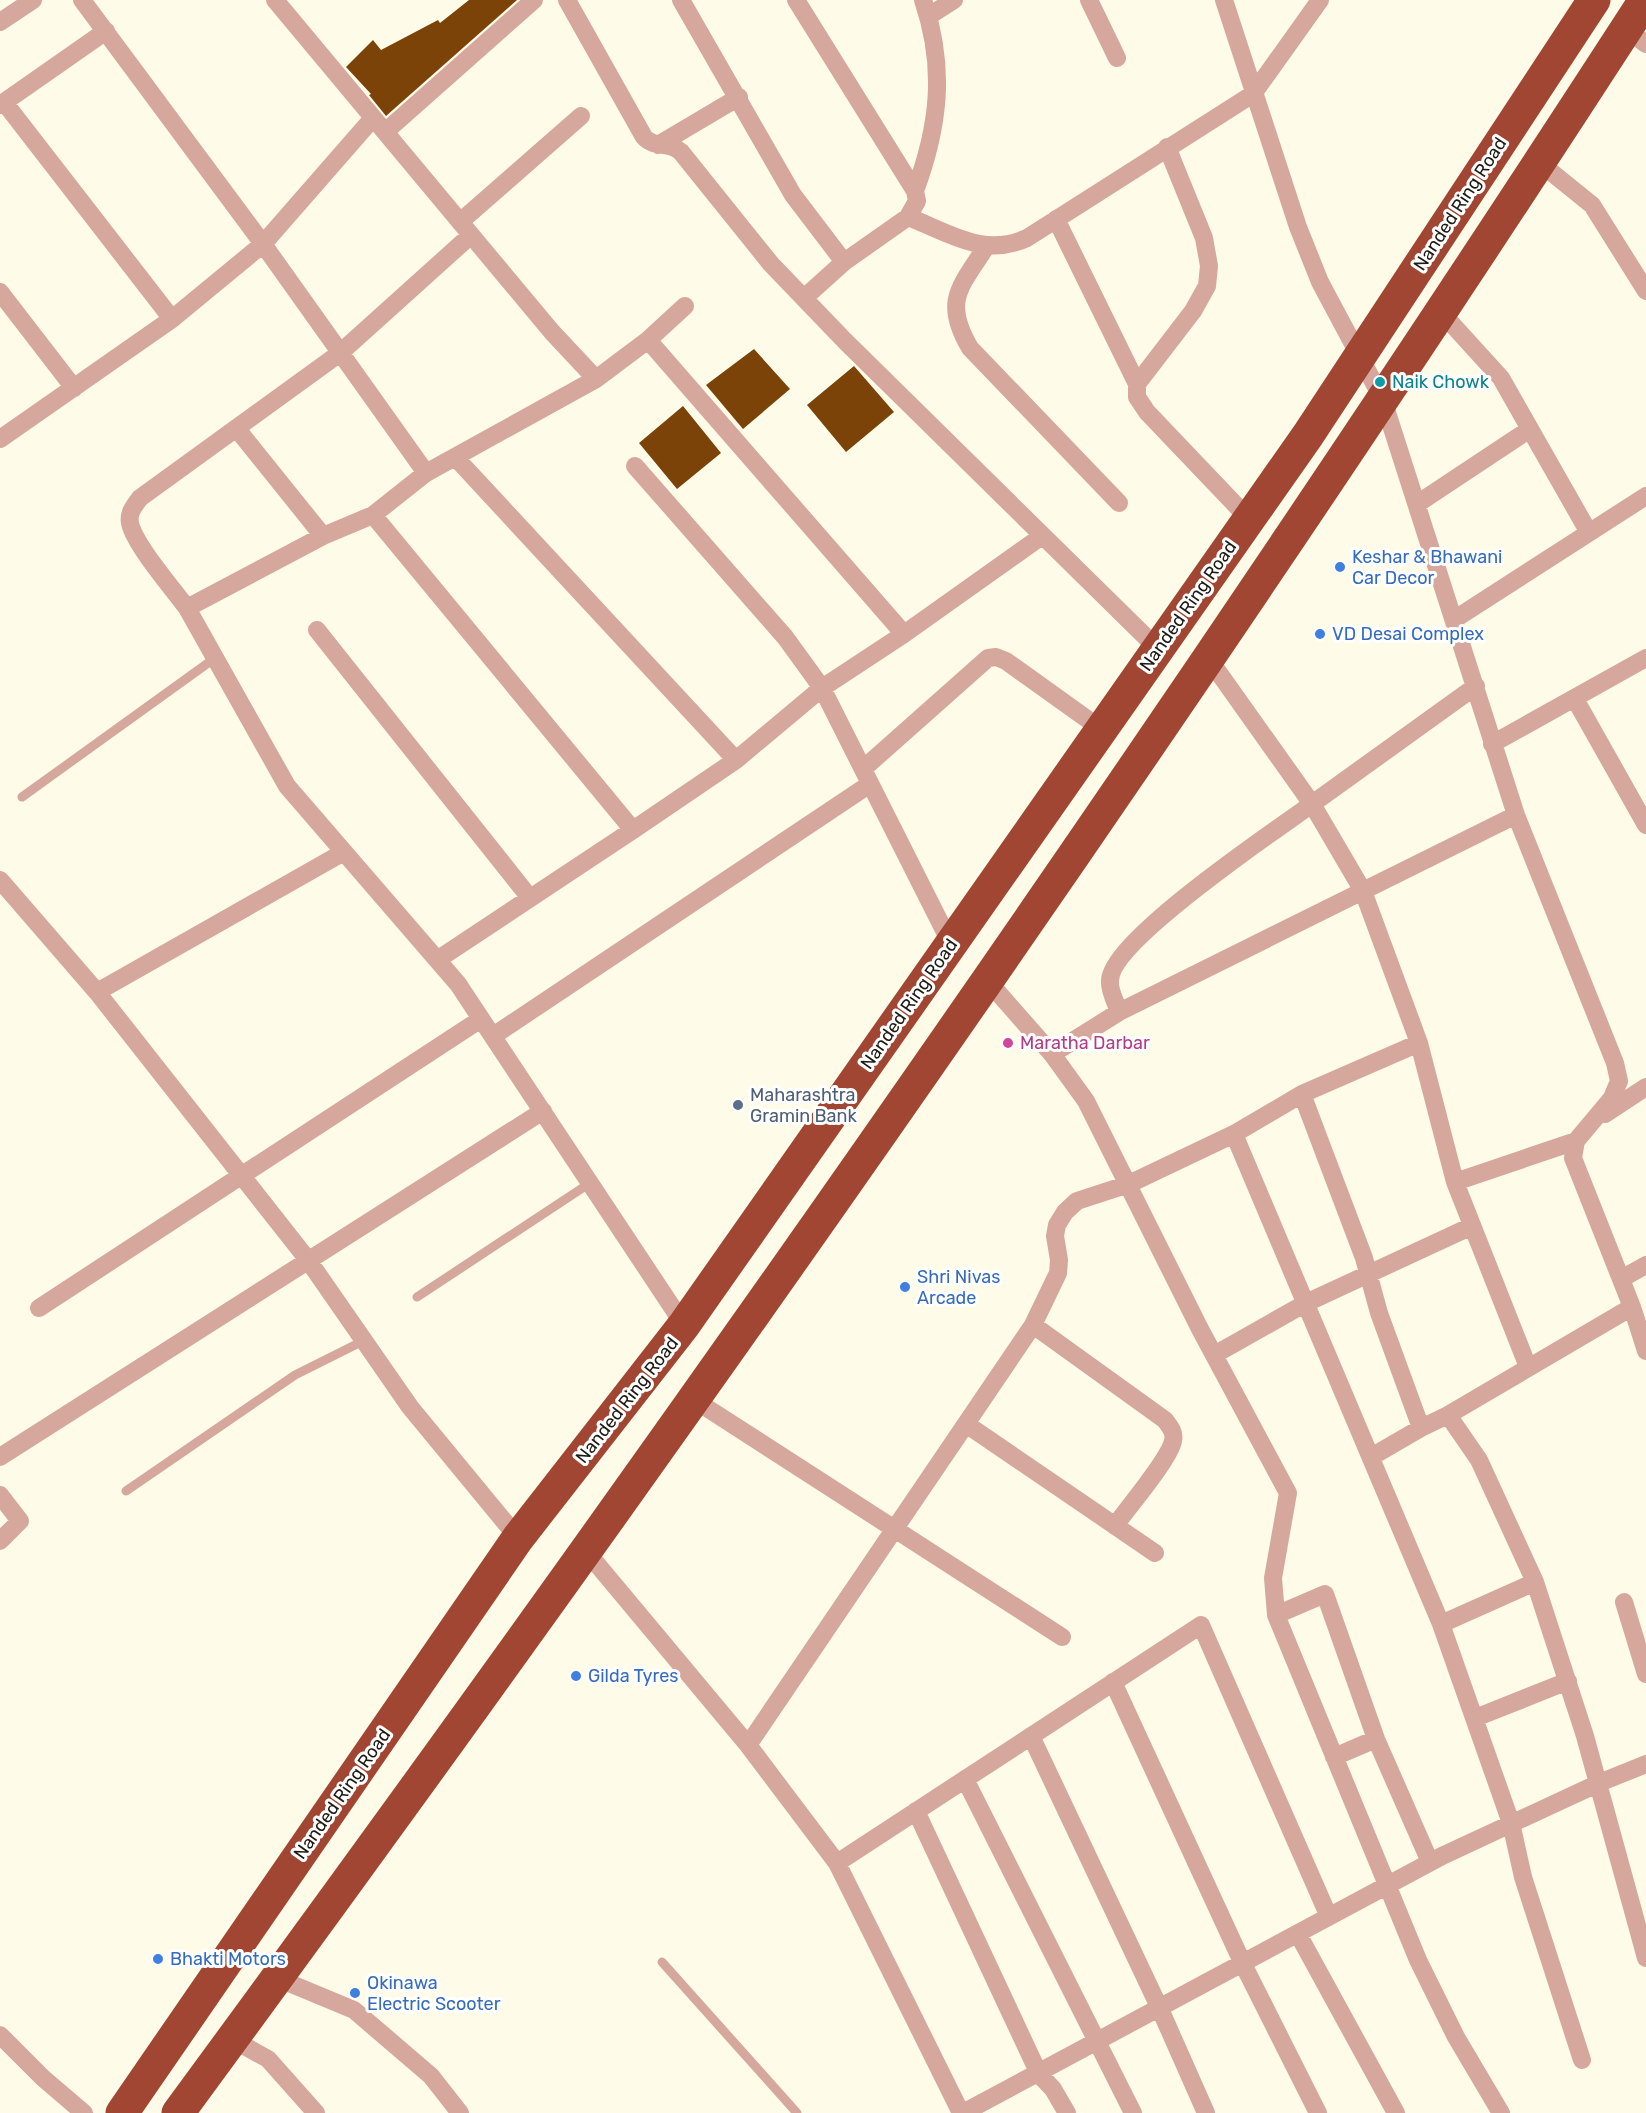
<svg xmlns="http://www.w3.org/2000/svg" width="1646" height="2113" font-family="Rubik,sans-serif">
  <rect width="100%" height="100%" fill="#fefbe9"/>
  <path fill="#7b4307" d="M469 0H517L386 116 369 95 371 94 346 67 373 40 381 50 438 20 440 23Z
    M754 349 790 389 743 429 706 385Z
    M854 366 894 412 846 452 807 405Z
    M683 406 721 453 677 489 639 443Z"/>
  <g fill="none" stroke-linecap="round" stroke-linejoin="round">
    <path stroke="#d6a89d" stroke-width="9" d="M22 797 215 658
      M417 1297 590 1183
      M126 1491 295 1375 365 1340
      M662 1962 797 2113"/>
    <path stroke="#d6a89d" stroke-width="18" d="M82 0 263 244 426 473
      M275 0 552 332 596 379 648 340 685 306
      M567 0 644 137C655 149 669 141 681 152L771 264 845 341 1158 649
      M681 0 793 195 844 262
      M796 0 915 191 917 201 908 217 844 262 804 298
      M1089 0 1117 58
      M1224 0 1298 227 1320 282 1383 400 1516 815 1615 1063 1619 1081 1612 1098 1576 1141 1573 1158 1632 1307 1646 1351
      M929 16 954 0
      M0 22 33 0
      M1626 29 1646 44
      M4 102 172 319
      M0 105 106 31
      M385 132 534 0
      M658 145 739 97
      M1167 147 1204 238 1209 266 1207 286 1193 311 1137 384V397L1147 412 1249 519
      M1540 163 1592 205 1646 291
      M915 191C939 126 946 68 923 0
      M908 217C950 233 984 258 1027 238L1253 94 1320 0
      M1056 219 1137 384
      M460 222 581 116
      M471 235 340 353 140 498C134 506 128 513 130 523 134 544 173 589 187 608L323 536 373 515 426 473 596 379
      M986 247C959 288 943 302 970 348L1119 503
      M0 292 74 388
      M1441 312 1501 378 1588 531
      M648 340 904 634 822 688 951 944
      M237 429 323 536
      M0 439 172 319 263 244 373 118
      M455 457 736 760
      M1417 504 1530 429
      M373 515 633 830 736 760 822 688 785 637 635 466
      M187 608 287 786 458 984 684 1325
      M1455 619 1646 496
      M317 630 530 898
      M904 634 1042 536
      M1476 686 1312 804 1363 891 1419 1043 1455 1182 1576 1141
      M1575 699 1646 825
      M1492 744 1646 658
      M863 769 988 658 996 657 1006 661 1101 729
      M0 880 97 992 308 1260 410 1407 518 1538
      M437 960 633 830
      M987 980 1052 1054 1086 1101 1200 1329 1288 1493 1273 1578 1276 1615 1325 1594 1376 1739 1430 1862
      M97 992 344 852
      M1119 1012C1116 1003 1109 990 1110 981 1110 941 1276 830 1312 804L1209 659
      M493 1036 870 784
      M1052 1054 1119 1012 1516 815
      M1302 1094 1364 1258 1379 1313 1421 1428 1448 1415 1479 1460 1535 1582 1585 1736 1646 1958
      M1605 1114 1646 1087
      M1234 1134 1441 1624 1535 1582
      M1455 1182 1528 1367
      M1621 1279 1646 1265
      M39 1308 481 1019
      M1033 1325 1165 1420C1170 1427 1175 1432 1173 1441 1169 1460 1128 1507 1115 1526
      M1214 1355 1306 1303 1472 1226
      M693 1399 1062 1637
      M1448 1415 1632 1307
      M966 1424 1155 1553
      M0 1457 543 1111
      M1371 1457 1421 1428
      M0 1495 20 1521 0 1541
      M586 1551 748 1745 837 1863 1201 1625 1329 1917
      M1624 1602 1646 1674
      M1276 1615 1418 1960 1456 2037 1501 2113
      M1441 1624 1511 1823 1523 1877 1582 2060
      M1113 1682 1243 1964 1318 2113
      M1475 1718 1568 1681
      M1031 1736 1160 2009 1206 2113
      M748 1745 1033 1325 1058 1273 1059 1260 1055 1236 1057 1225 1065 1212 1077 1201 1129 1184 1234 1134 1302 1094 1419 1043
      M1334 1757 1376 1739
      M965 1779 1133 2113
      M916 1811 1039 2074 1053 2089 1067 2113
      M837 1863 961 2113
      M1298 1934 1396 2113
      M277 1978 354 2010 431 2076 460 2113
      M0 2035 43 2078 84 2113
      M232 2039 268 2059 316 2113
      M963 2113 1442 1856 1599 1783 1646 1764"/>
    <path stroke="#a14632" stroke-width="33" d="M122 2113 518 1538 684 1325 1308 435 1594 0
      M178 2113C686 1422 1179 720 1645 0"/>
  </g>
  <circle fill="#0f9aa8" stroke="#fff" stroke-width="2" cx="1380" cy="382" r="6"/>
  <g fill="#3f7fe0" stroke="#fff" stroke-width="2">
    <circle cx="1340" cy="567" r="6"/>
    <circle cx="1320" cy="634" r="6"/>
    <circle cx="905" cy="1287" r="6"/>
    <circle cx="576" cy="1676" r="6"/>
    <circle cx="158" cy="1959" r="6"/>
    <circle cx="355" cy="1993" r="6"/>
  </g>
  <circle fill="#d1479c" stroke="#fff" stroke-width="2" cx="1008" cy="1043" r="6"/>
  <circle fill="#5c6f8a" stroke="#fff" stroke-width="2" cx="738" cy="1105" r="6"/>
  <g text-anchor="middle" stroke-width="6" stroke-linejoin="round" paint-order="stroke">
    <g font-size="18" fill="#1c1b13" stroke="#fff">
      <text transform="translate(1460 204) rotate(-57)" y="6">Nanded Ring Road</text>
      <text transform="translate(1188 606) rotate(-55)" y="6">Nanded Ring Road</text>
      <text transform="translate(909 1004) rotate(-55)" y="6">Nanded Ring Road</text>
      <text transform="translate(627 1400) rotate(-52)" y="6">Nanded Ring Road</text>
      <text transform="translate(342 1794) rotate(-55)" y="6">Nanded Ring Road</text>
    </g>
    <g font-size="18" fill="#0d838f" stroke="#fff" text-anchor="start">
      <text x="1392" y="388">Naik Chowk</text>
    </g>
    <g font-size="18" fill="#366cbe" stroke="#fff" text-anchor="start">
      <text x="1352" y="563">Keshar &amp; Bhawani<tspan x="1352" dy="21">Car Decor</tspan></text>
      <text x="1332" y="640">VD Desai Complex</text>
      <text x="917" y="1283">Shri Nivas<tspan x="917" dy="21">Arcade</tspan></text>
      <text x="588" y="1682">Gilda Tyres</text>
      <text x="170" y="1965">Bhakti Motors</text>
      <text x="367" y="1989">Okinawa<tspan x="367" dy="21">Electric Scooter</tspan></text>
    </g>
    <g font-size="18" fill="#b23c85" stroke="#fff" text-anchor="start">
      <text x="1020" y="1049">Maratha Darbar</text>
    </g>
    <g font-size="18" fill="#4e5e75" stroke="#fff" text-anchor="start">
      <text x="750" y="1101">Maharashtra<tspan x="750" dy="21">Gramin Bank</tspan></text>
    </g>
  </g>
</svg>
